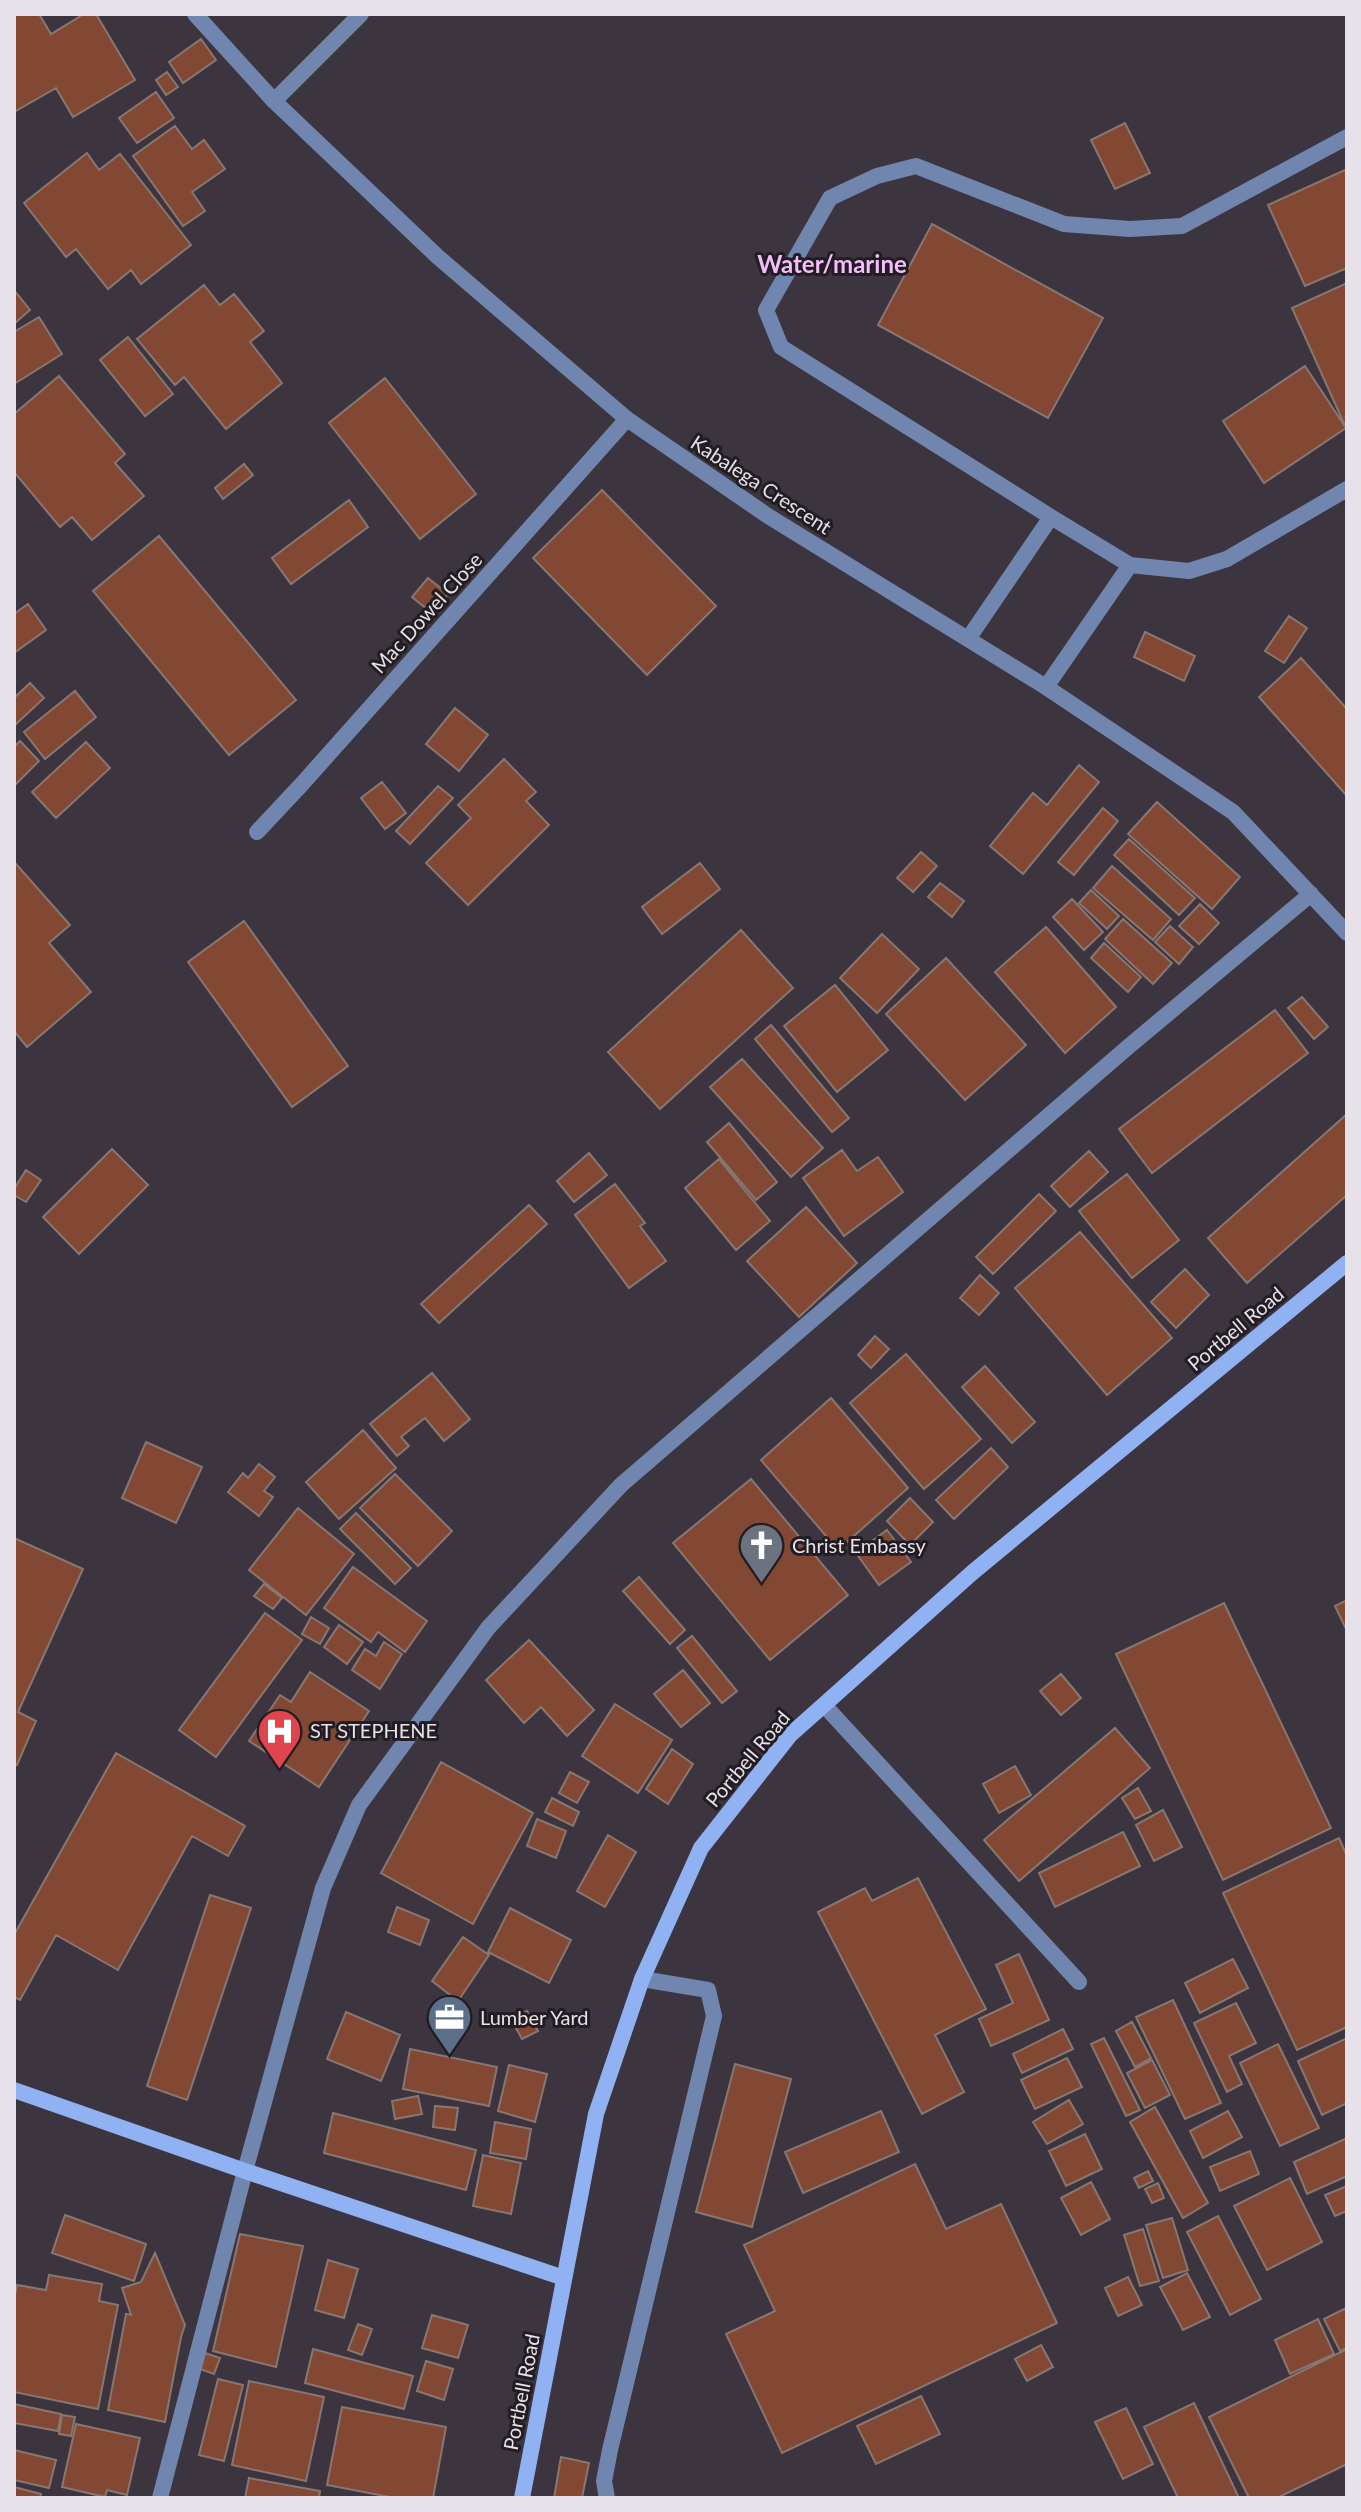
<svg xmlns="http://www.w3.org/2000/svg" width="1361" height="2512" font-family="Lato,sans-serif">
  <rect width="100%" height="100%" fill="#3c343f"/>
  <path fill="#824834" stroke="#887771" stroke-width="2" d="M14 14H39L51 34 84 14H96L135 80 73 117 56 88 14 112Z
    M201 39 216 60 183 83 169 62Z
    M167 72 178 87 166 95 156 80Z
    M156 92 174 118 137 143 119 118Z
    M1125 123 1150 173 1115 189 1091 140Z
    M175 126 192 149 204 140 225 169 192 192 205 211 183 226 133 156Z
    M87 153 99 170 120 154 191 245 141 284 131 270 108 289 76 249 66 257 24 203Z
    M1347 169V268L1305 286 1268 205Z
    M932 224 1103 318 1048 418 878 325Z
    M1347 283V428H1346L1292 308Z
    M204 285 220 305 234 294 264 331 250 342 282 383 226 429 184 377 175 385 137 339Z
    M14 290 30 310 14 324Z
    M39 317 62 354 14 384V332Z
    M128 337 173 394 145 416 100 360Z
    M1305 366 1346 428 1264 483 1223 421Z
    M59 376 125 454 115 463 144 496 92 540 72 517 60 527 14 472V414Z
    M385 378 476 494 420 539 329 423Z
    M244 464 253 475 223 499 215 488Z
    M602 490 716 606 647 675 533 558Z
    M349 500 368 527 291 584 272 558Z
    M159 536 296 700 229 755 93 591Z
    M428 578 448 594 433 614 412 597Z
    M28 604 46 630 14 653V614Z
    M1289 616 1307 628 1284 663 1265 651Z
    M1145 632 1195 656 1184 681 1134 657Z
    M1301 658 1347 709V796L1259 697Z
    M30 683 44 698 14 726V698Z
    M75 691 96 717 45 759 24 732Z
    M455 708 488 735 459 771 426 744Z
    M20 741 39 761 14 786V747Z
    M86 742 110 768 56 818 32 792Z
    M504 759 536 792 526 801 549 825 468 905 426 863 471 818 458 805Z
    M1079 765 1099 782 1023 874 990 846 1033 793 1047 805Z
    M382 782 406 813 385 829 361 798Z
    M438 786 453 798 410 844 396 831Z
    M1157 802 1240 877 1212 909 1128 834Z
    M1103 808 1118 821 1074 875 1058 862Z
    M1129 839 1195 898 1179 915 1114 855Z
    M921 852 937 866 913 892 897 878Z
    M700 863 720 889 662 934 642 907Z
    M16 864 70 925 49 943 91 992 27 1047 14 1031V865Z
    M1112 866 1171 919 1153 940 1093 888Z
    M940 883 964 901 952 917 928 897Z
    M1091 890 1119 916 1107 929 1079 903Z
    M1072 899 1103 932 1084 950 1053 917Z
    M1200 904 1219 923 1199 944 1179 926Z
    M1123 919 1172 963 1153 984 1105 939Z
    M244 921 348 1066 292 1107 188 962Z
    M1170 926 1193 947 1179 964 1155 942Z
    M1046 927 1116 1007 1065 1053 995 972Z
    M741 930 793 988 660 1109 608 1052Z
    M882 934 919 969 877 1013 840 978Z
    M1104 943 1141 977 1128 992 1091 958Z
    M946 958 1026 1045 965 1100 886 1014Z
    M835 985 888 1050 837 1092 784 1026Z
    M1302 997 1328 1027 1314 1039 1288 1008Z
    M1275 1010 1308 1053 1152 1173 1119 1129Z
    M771 1025 849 1118 832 1132 755 1039Z
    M742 1059 823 1148 791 1177 710 1087Z
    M1347 1114V1195L1247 1283 1208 1238Z
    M729 1123 777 1182 756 1200 707 1142Z
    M112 1149 148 1185 79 1254 43 1217Z
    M842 1150 857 1171 878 1157 903 1192 844 1236 803 1178Z
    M1089 1151 1108 1172 1070 1207 1051 1186Z
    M589 1153 607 1175 574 1202 557 1181Z
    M719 1159 770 1221 736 1250 685 1188Z
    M26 1170 41 1180 26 1202 14 1195V1189Z
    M1127 1174 1179 1240 1132 1278 1079 1211Z
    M615 1184 645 1223 640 1226 666 1261 629 1288 575 1215Z
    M1039 1194 1056 1211 993 1274 976 1257Z
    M529 1205 547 1224 439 1323 421 1304Z
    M806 1207 857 1263 799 1317 747 1261Z
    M1080 1232 1172 1338 1107 1395 1015 1288Z
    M1185 1269 1209 1295 1176 1328 1151 1302Z
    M980 1275 999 1293 979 1315 960 1298Z
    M875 1336 889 1349 871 1368 858 1355Z
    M906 1354 981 1439 924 1489 850 1403Z
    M985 1366 1035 1422 1012 1443 962 1387Z
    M432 1373 470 1419 444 1441 425 1418 401 1437 409 1446 397 1456 370 1424Z
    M831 1398 908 1488 838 1550 761 1460Z
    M363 1430 396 1468 339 1519 306 1482Z
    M146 1442 202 1467 176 1523 122 1498Z
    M991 1448 1008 1467 954 1519 936 1500Z
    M259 1464 275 1477 264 1491 273 1497 259 1516 228 1492 243 1473 248 1478Z
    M395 1474 452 1531 418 1566 360 1508Z
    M751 1479 848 1595 770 1660 673 1543Z
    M910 1498 933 1522 910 1545 887 1521Z
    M298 1508 354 1554 306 1615 249 1570Z
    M356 1513 411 1568 395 1584 340 1529Z
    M887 1530 911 1562 879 1585 856 1553Z
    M14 1538 83 1569 18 1712 36 1721 17 1765 14 1764Z
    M353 1567 427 1621 405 1652 378 1632 371 1642 324 1608Z
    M639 1577 685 1630 670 1644 623 1591Z
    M264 1584 282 1598 273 1609 254 1596Z
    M1347 1600V1631L1335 1606Z
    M1224 1603 1331 1828 1223 1880 1116 1654Z
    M265 1613 302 1640 216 1757 179 1730Z
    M311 1617 329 1628 320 1644 302 1634Z
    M339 1625 363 1642 347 1664 324 1647Z
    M692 1636 737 1691 722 1703 677 1648Z
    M529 1640 594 1710 567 1736 541 1707 524 1723 486 1680Z
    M384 1642 402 1654 380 1689 352 1670 365 1649 376 1656Z
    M683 1670 710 1703 681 1727 654 1694Z
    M310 1672 369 1711 319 1787 249 1741 280 1695 291 1702Z
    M1061 1674 1081 1698 1061 1715 1040 1691Z
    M615 1704 672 1740 638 1793 582 1756Z
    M1115 1728 1150 1768 1019 1881 984 1840Z
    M672 1749 693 1764 668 1804 646 1789Z
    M116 1753 245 1826 228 1856 192 1836 118 1970 56 1935 20 2000 14 1997V1935Z
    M441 1762 533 1813 473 1924 381 1873Z
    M1015 1766 1031 1795 999 1813 983 1784Z
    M570 1772 589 1782 577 1803 559 1793Z
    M1138 1788 1151 1811 1135 1819 1122 1798Z
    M552 1798 579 1812 573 1826 545 1812Z
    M1163 1810 1182 1847 1154 1861 1136 1825Z
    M537 1819 566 1831 556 1858 527 1846Z
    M1123 1832 1140 1866 1055 1907 1039 1873Z
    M608 1835 636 1852 605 1907 577 1891Z
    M1339 1838 1347 1856V2027L1297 2050 1223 1893Z
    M918 1878 986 2009 935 2035 964 2092 922 2114 818 1912 865 1888 872 1901Z
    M210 1895 251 1908 187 2100 147 2086Z
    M397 1907 429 1920 420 1945 388 1932Z
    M510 1908 571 1940 549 1983 488 1952Z
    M463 1937 489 1955 458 2001 432 1981Z
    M1019 1954 1049 2020 991 2046 979 2019 1013 2003 996 1965Z
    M1233 1959 1248 1988 1200 2013 1185 1983Z
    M1173 2000 1221 2103 1185 2119 1136 2017Z
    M1236 2003 1256 2043 1229 2056 1242 2084 1227 2092 1194 2023Z
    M527 2011 538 2031 522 2039 511 2019Z
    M346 2012 400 2035 381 2081 327 2059Z
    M1132 2022 1151 2058 1135 2067 1116 2031Z
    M1063 2029 1073 2049 1022 2073 1013 2054Z
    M1104 2038 1140 2110 1126 2116 1091 2044Z
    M1347 2038V2103L1322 2115 1298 2061Z
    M1278 2044 1319 2128 1280 2146 1240 2063Z
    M410 2049 497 2067 489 2106 403 2089Z
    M1067 2058 1082 2087 1035 2109 1021 2080Z
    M1152 2060 1170 2095 1145 2108 1127 2073Z
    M735 2064 791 2079 752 2227 696 2212Z
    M509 2065 547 2074 535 2122 498 2111Z
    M418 2096 422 2114 395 2119 392 2101Z
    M1069 2100 1083 2124 1047 2144 1033 2122Z
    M435 2106 458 2108 455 2130 433 2127Z
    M1155 2107 1208 2203 1183 2218 1130 2122Z
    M881 2111 899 2152 803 2193 785 2152Z
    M1228 2111 1242 2137 1203 2158 1190 2131Z
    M333 2113 476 2150 466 2190 324 2153Z
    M495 2122 531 2129 526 2159 490 2153Z
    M1085 2134 1102 2169 1066 2186 1049 2151Z
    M1347 2138V2176L1307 2194 1294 2162Z
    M1250 2151 1259 2174 1220 2191 1210 2167Z
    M483 2155 521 2163 511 2214 473 2206Z
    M915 2164 946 2229 1001 2204 1057 2323 782 2453 726 2334 775 2311 744 2245Z
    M1148 2171 1153 2181 1139 2188 1134 2178Z
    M1290 2178 1322 2242 1267 2270 1234 2206Z
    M1091 2182 1110 2219 1081 2235 1061 2198Z
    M1158 2183 1164 2198 1152 2203 1145 2189Z
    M1347 2186V2211L1335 2216 1325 2195Z
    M65 2215 146 2244 134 2281 52 2253Z
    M1218 2216 1261 2299 1230 2315 1187 2232Z
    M1172 2218 1188 2270 1163 2278 1146 2225Z
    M1143 2229 1159 2281 1140 2286 1124 2235Z
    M240 2234 303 2246 276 2367 213 2351Z
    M155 2253 185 2325 181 2337 165 2422 108 2410 126 2314 131 2315 122 2288 141 2282Z
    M328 2260 358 2269 344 2318 315 2310Z
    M1187 2273 1210 2317 1183 2330 1160 2287Z
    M49 2275 102 2284 99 2301 118 2305 98 2409 14 2392V2299L17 2285 46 2290Z
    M1128 2277 1142 2305 1118 2316 1105 2288Z
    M1346 2308 1347 2348 1340 2351 1324 2319Z
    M432 2315 468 2325 458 2358 422 2348Z
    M1318 2319 1334 2354 1290 2374 1275 2340Z
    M358 2324 372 2329 362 2355 348 2350Z
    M1041 2345 1053 2367 1027 2381 1015 2359Z
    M313 2349 413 2376 404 2409 305 2383Z
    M1347 2349V2464L1277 2498H1249L1209 2417Z
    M205 2353 220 2358 214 2374 200 2369Z
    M426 2361 453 2369 444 2400 417 2391Z
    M218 2379 243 2385 224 2461 199 2455Z
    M249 2381 324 2397 306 2481 232 2465Z
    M921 2396 940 2434 876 2464 857 2426Z
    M1194 2403 1239 2498H1178L1144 2427Z
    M14 2404 61 2414 58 2431 14 2423Z
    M342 2407 446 2427 433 2498H395L327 2485Z
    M1126 2408 1153 2464 1123 2479 1095 2422Z
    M62 2415 75 2417 71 2436 59 2434Z
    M76 2424 140 2438 127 2495 107 2490 105 2497 62 2487Z
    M14 2450 56 2460 49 2488 14 2480Z
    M561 2457 589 2463 582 2498H554Z
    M249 2478 320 2491 319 2498H245Z
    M14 2487 41 2494 40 2498H14Z"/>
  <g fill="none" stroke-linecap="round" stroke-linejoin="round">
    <path stroke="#7186ae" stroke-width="16" d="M1051 517 1130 565 1189 571 1227 559 1347 489
      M968 639 1051 517 781 347 766 310 830 198 877 176 916 166 1064 224 1130 229 1182 226 1347 137
      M1046 687 1130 565
      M257 832 302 784 627 419
      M824 1705 1079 1982
      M607 2498 604 2481 610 2450 714 2016 708 1990 642 1979"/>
    <path stroke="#7186ae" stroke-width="16" d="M195 14 274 101 438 257 627 419 768 516 1046 687 1233 812 1347 933
      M274 101 361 14
      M160 2498 245 2171 323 1888 359 1805 488 1628 621 1485 1128 1047 1311 894"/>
    <path stroke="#90b2f2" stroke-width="16" d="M14 2090 245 2171 564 2278
      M522 2498 596 2114 642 1979 701 1848 790 1735 973 1572 1347 1263"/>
  </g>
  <defs>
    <symbol id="church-pin" viewBox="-11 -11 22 30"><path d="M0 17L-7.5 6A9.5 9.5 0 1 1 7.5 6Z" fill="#6b7280" stroke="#211d22"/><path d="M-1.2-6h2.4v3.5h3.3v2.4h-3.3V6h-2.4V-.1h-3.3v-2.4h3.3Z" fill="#fff"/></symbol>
    <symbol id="hospital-pin" viewBox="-11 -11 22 30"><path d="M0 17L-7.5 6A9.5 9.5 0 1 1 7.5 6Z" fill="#e0444e" stroke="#211d22"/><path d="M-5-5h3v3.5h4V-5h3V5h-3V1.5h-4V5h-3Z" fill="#fff"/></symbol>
    <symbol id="office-pin" viewBox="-11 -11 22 30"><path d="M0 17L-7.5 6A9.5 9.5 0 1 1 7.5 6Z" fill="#5c6f8a" stroke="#211d22"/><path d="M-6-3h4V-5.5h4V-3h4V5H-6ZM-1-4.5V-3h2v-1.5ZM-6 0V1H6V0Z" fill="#fff"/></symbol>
  </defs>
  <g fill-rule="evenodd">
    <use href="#church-pin" x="736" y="1520" width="51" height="69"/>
    <use href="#hospital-pin" x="254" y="1706" width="51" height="69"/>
    <use href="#office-pin" x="424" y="1992" width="51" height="69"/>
  </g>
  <g text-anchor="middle" stroke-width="6" stroke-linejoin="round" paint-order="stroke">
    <g font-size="20" fill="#e7e1e9" stroke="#211d22">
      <text transform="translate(761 485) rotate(33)" y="7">Kabalega Crescent</text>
      <text transform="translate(427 613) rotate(-48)" y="7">Mac Dowel Close</text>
      <text transform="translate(1236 1329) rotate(-40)" y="7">Portbell Road</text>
      <text transform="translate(748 1759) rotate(-50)" y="7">Portbell Road</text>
      <text transform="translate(522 2392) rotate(-79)" y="7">Portbell Road</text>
    </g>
    <g font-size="20" fill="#e7e1e9" stroke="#211d22" text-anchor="start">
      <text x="792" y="1553">Christ Embassy</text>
      <text x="310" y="1738">ST STEPHENE</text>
      <text x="480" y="2025">Lumber Yard</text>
    </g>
    <g font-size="24" font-weight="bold" fill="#f2bdf9" stroke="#211d22">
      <text x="832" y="273">Water/marine</text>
    </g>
  </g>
  <rect width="1361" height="2512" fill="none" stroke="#e7e1e9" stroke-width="32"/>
</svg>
